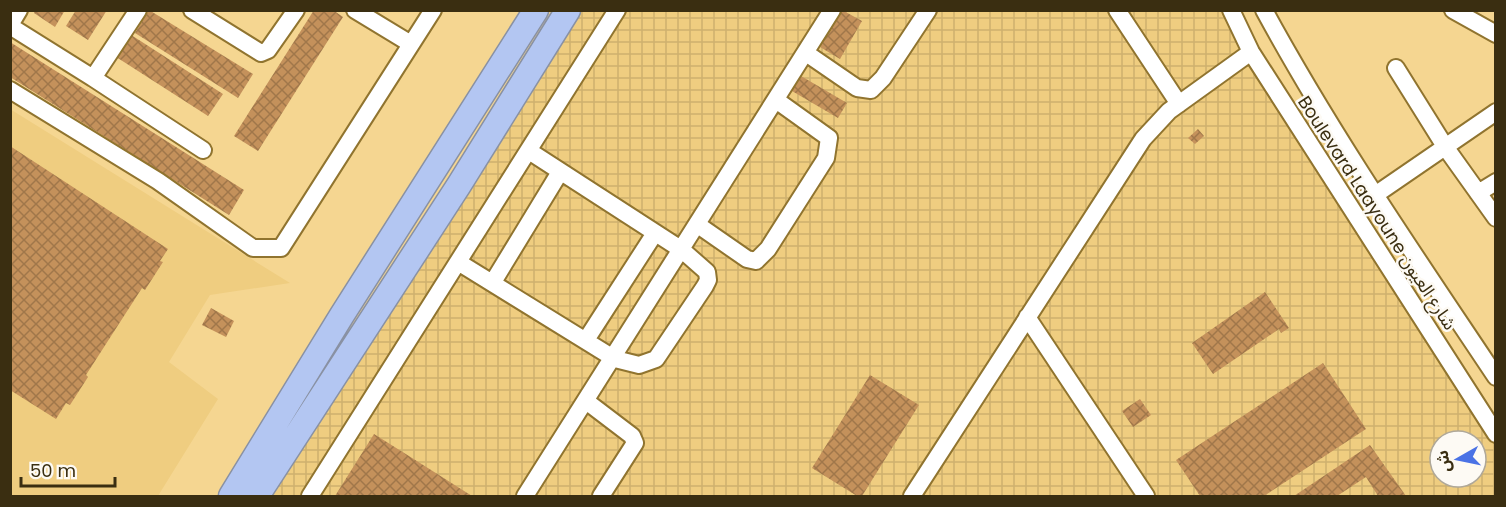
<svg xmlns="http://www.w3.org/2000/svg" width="1506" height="507" font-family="Poppins,'Noto Sans Arabic',sans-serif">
  <defs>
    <pattern id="industrial-grid" width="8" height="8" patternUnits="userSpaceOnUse" patternTransform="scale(1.5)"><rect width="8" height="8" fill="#efcd80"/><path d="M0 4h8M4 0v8" fill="none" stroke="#ceb06e"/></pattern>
    <pattern id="building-cross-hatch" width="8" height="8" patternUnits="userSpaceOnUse" patternTransform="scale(1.5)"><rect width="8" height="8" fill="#c4915b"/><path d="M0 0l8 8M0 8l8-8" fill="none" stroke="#a0774a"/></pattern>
  </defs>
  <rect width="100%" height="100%" fill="#f5d691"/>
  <path fill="#efcd80" d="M10 109 290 283 210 295 169 362 218 399 158 496H11Z"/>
  <path fill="url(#industrial-grid)" fill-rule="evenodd" d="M582 11H1233L1495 424V496H245ZM1440 441H1476V477H1440Z"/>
  <path fill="url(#building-cross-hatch)" d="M35 10H65L55 27 34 13Z
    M76 10H107L88 40 66 26Z
    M149 10 253 74 238 98 135 33Z
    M314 10H333L343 17 258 151 234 136Z
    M842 10 862 21 840 59 820 47Z
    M125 31 223 94 208 116 110 53Z
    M10 42 244 190 229 215 10 77Z
    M801 76 847 103 838 118 792 91Z
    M1198 129 1204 136 1195 144 1188 138Z
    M10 146 168 249 160 261 163 262 145 290 142 288 86 375 88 377 70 405 66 403 56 419 10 390Z
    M1265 292 1289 328 1281 333 1279 329 1213 374 1192 343Z
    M211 308 234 321 226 337 202 325Z
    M1323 363 1366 429 1264 496H1200L1176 460Z
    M870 375 919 405 862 496H857L812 468Z
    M1140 399 1151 415 1133 427 1122 411Z
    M374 434 420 463 472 496H335Z
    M1370 445 1406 496H1378L1366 477 1337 496H1294Z"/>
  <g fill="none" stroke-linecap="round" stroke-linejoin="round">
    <defs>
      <path id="minor" d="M192 10 261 53 268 50 296 10
        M355 10 411 44
        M1117 10 1179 104
        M1231 10 1251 52 1496 434
        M1264 10C1333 137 1416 257 1496 377
        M1453 10 1496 34
        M10 25 19 10
        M10 26 93 78 138 10
        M806 53 857 88 871 90 883 78 928 10
        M1396 68 1446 148 1496 218
        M93 78 203 150
        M10 90 158 181 253 248H281L433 10
        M1478 193 1496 182
        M1375 195 1496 112
        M698 225 747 259 756 261 768 249 826 158 829 138 776 100
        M458 262 615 359 639 365 656 359 705 286 708 280 707 272 682 250 529 151
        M493 282 560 172
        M1027 317 1146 496
        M586 340 655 233
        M586 401 632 436 635 443 601 496
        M310 496 617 10
        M525 496 832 10
        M912 496 1143 139 1169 111 1251 52"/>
      <path id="highway" d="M231 496 342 315 536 10
        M257 496 459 185 568 10"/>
    </defs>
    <use href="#minor" stroke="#90742f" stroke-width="20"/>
    <use href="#highway" stroke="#8991a3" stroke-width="27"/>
    <use href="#minor" stroke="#fff" stroke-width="16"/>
    <use href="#highway" stroke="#b3c6f2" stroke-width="24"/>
  </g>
  <g text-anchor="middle" stroke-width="5" stroke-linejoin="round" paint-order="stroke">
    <g font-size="18" fill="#3a2e11" stroke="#fdfaf4">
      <text transform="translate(1377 213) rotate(57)" y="6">Boulevard Laayoune شارع العيون</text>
    </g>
  </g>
  <rect width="1506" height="507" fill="none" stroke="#3a2e11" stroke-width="24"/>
  <g transform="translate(1458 459) rotate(261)"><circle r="28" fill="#fdfaf4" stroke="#afa899" stroke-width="1.5"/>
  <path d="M0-4.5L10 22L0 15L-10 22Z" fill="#4a72e5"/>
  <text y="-9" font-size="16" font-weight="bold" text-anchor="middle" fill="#3a2e11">ش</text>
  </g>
  <path d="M21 477v9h94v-9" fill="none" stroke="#3a2e11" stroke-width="3"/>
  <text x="30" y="477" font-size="18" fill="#3a2e11" stroke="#fdfaf4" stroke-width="4.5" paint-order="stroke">50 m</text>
</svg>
